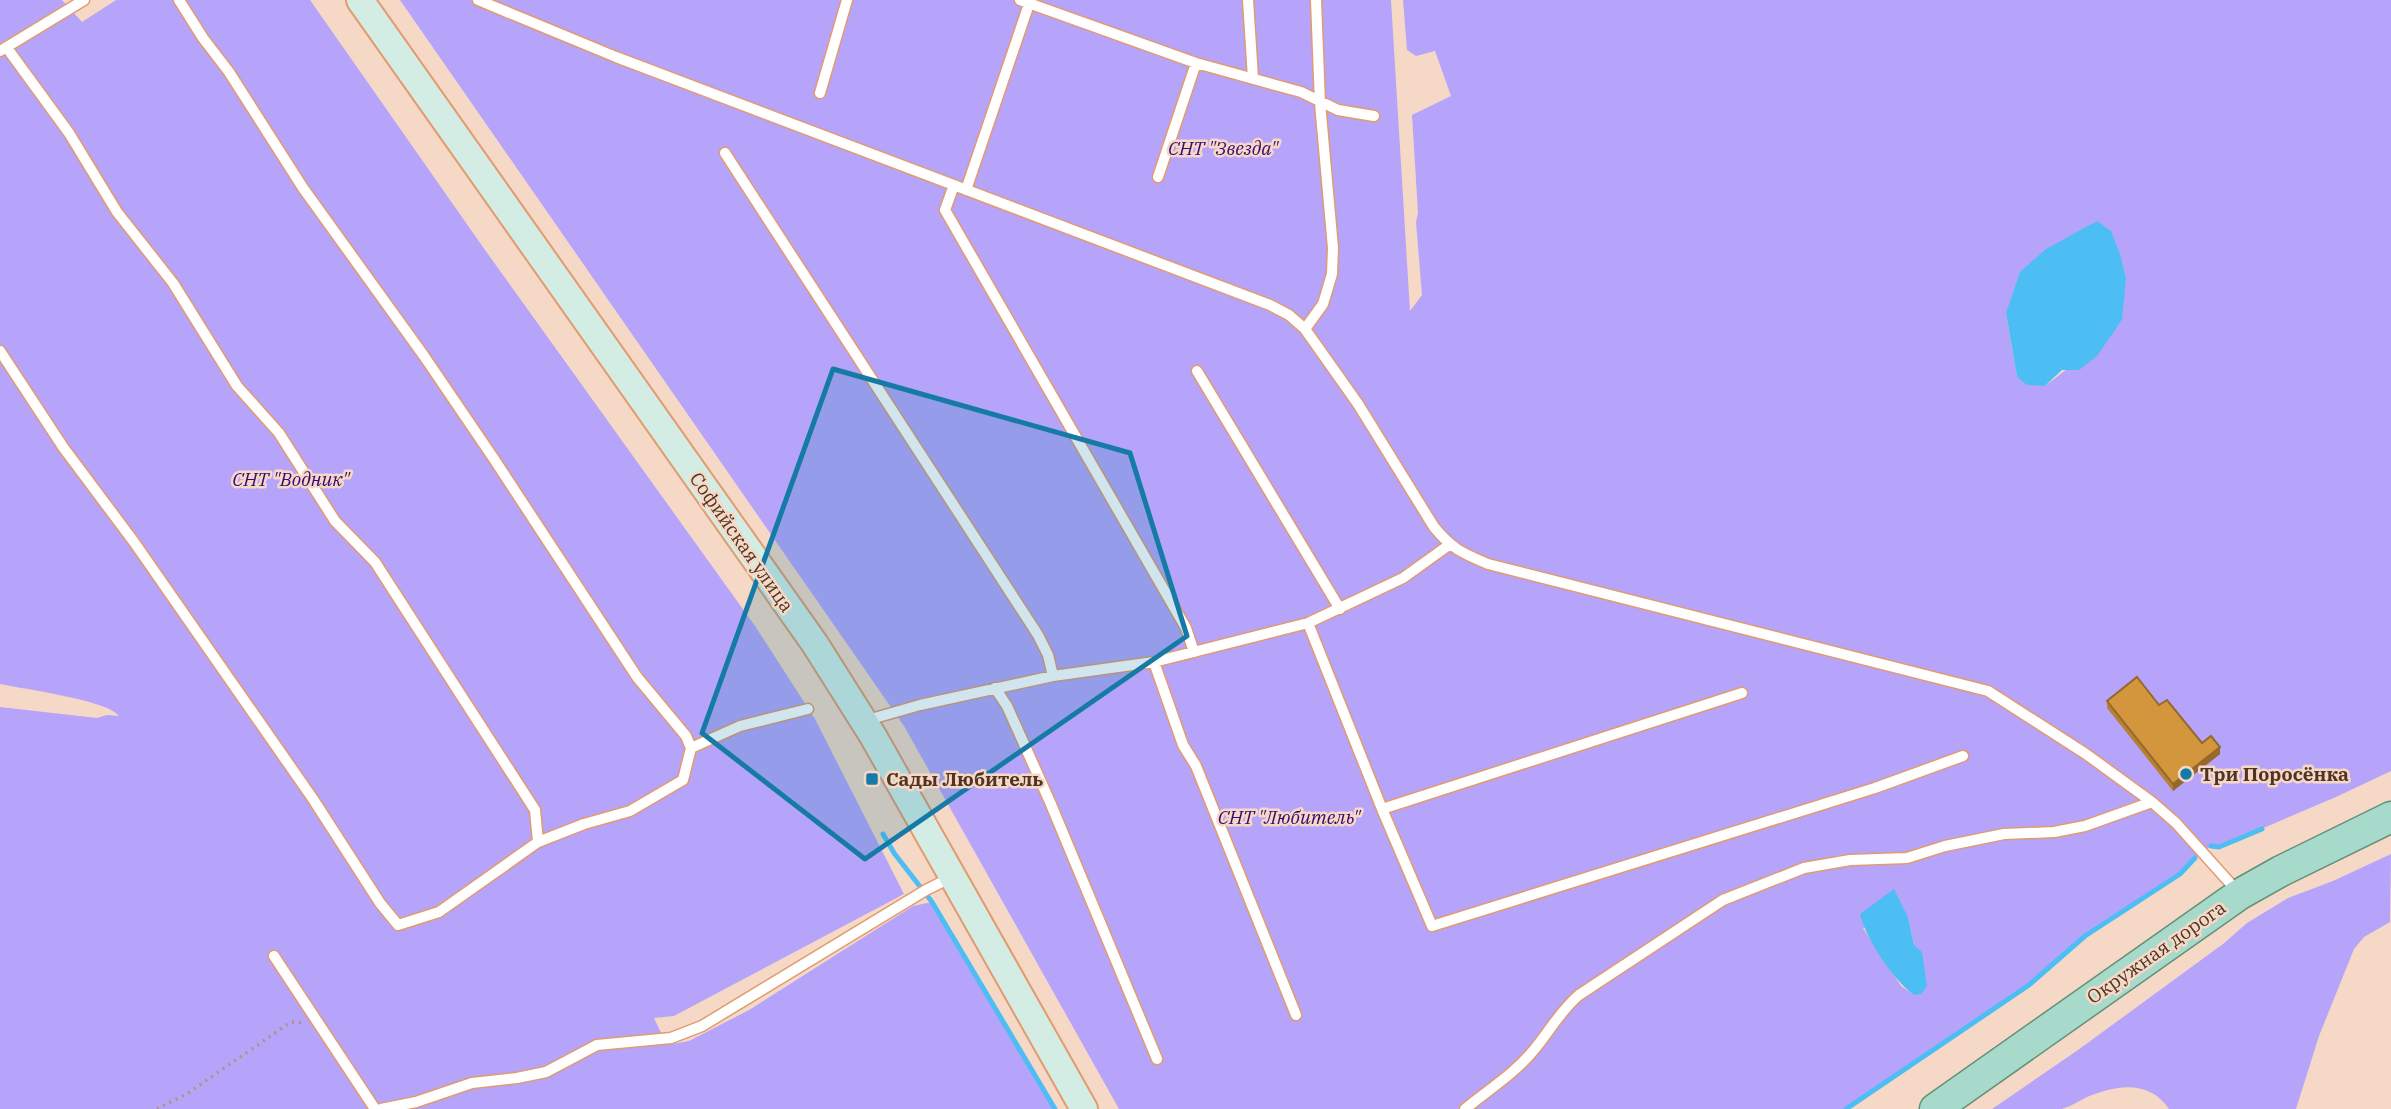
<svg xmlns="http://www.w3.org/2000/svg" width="2391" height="1109" font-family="'IBM Plex Serif',serif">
  <rect width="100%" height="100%" fill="#f6d8c6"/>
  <path fill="#b6a4fa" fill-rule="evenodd" d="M0 0H62L82 22 116 0H310L485 250 755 626 815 719 904 894 674 1016 654 1018 667 1045 689 1041 749 1010 913 906 932 902 1055 1109H0V707L97 718 107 715 119 716C108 700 23 689 0 684Z
    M400 0H1391L1410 311 1422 295 1416 222 1418 213 1412 115 1451 96 1435 51 1416 56 1407 50 1403 0H2391V771L2336 797 2219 847 2211 846 2195 858 2180 874 2085 936 2029 985 1846 1109H1119L904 726ZM2097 221 2122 320 2110 336 2045 386 2017 377 2006 313 2077 233ZM1908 917 1914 945V995L1901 986 1863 928Z
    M2391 854 2390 922 2364 937 2354 949 2319 1036 2296 1109H2169C2149 1079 2116 1085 2087 1097 2079 1101 2071 1106 2062 1109 2046 1109 2010 1109 1992 1109L2078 1050 2223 944 2247 923 2288 898 2333 881Z"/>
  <path fill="#4dbef4" d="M2097 221 2111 231 2120 254 2126 279 2122 320 2097 356 2079 370H2062L2045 386 2027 385 2017 377 2006 313 2020 272 2046 249Z
    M1894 889 1908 917 1914 945 1922 952 1927 986 1921 994 1914 995C1893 980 1866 939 1860 914Z"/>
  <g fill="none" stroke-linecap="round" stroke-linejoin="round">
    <path stroke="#4dbef4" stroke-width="5" d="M883 834 894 853 932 902 1055 1109
      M2211 846 2219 847 2262 829
      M1846 1109 2029 985 2085 936 2180 874 2195 858"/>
    <defs>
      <path id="lane" d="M179 0 203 38 229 72 303 188 424 356 494 459 637 677 686 736 691 748
        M478 0 616 57 1270 305 1289 315 1305 329 1358 404 1434 527C1452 549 1462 553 1488 564L1988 691 2086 754 2152 802 2176 823 2238 892
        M1020 0 1196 63 1301 92 1338 110 1374 116
        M1248 0 1253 78
        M0 51 84 0
        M820 93 847 0
        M725 153 1038 635 1048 655 1053 676
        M1158 177 1196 63
        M954 185 945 210 1186 628 1194 652
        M966 190 1029 4
        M1305 329 1323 304 1332 274 1333 248 1320 103 1316 0
        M0 351 63 447 134 542 313 799 380 903 398 925 439 912 538 842 535 810 375 562 335 521 279 433 237 386 173 283 117 212 69 133 7 48
        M1197 371 1340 609
        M1308 623 1382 809 1432 926 1875 788 1963 756
        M1154 662 1183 745 1196 766 1296 1015
        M995 688 1007 706 1050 802 1157 1059
        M864 721 920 705 1053 676 1154 662 1308 623 1403 578 1449 545
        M1382 809 1742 693
        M538 842 584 824 630 811 683 780 691 748 740 726 808 709
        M274 956 375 1109
        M381 1109 416 1102 472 1083 517 1078 546 1072 597 1045 671 1038 702 1026 926 890 952 877
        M1465 1109C1488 1090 1514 1074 1533 1051 1549 1032 1560 1011 1579 995L1723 900 1804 868 1850 860 1907 858 1945 846 2004 834 2054 832 2085 826 2152 802"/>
      <path id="secondary" d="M360 0 815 644 873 736 1084 1109"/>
      <path id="primary" d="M1935 1109 2240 894 2281 871 2391 817"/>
    </defs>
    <use href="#lane" stroke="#e19b6e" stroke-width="13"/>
    <use href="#secondary" stroke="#e19b6e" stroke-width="30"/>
    <use href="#primary" stroke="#629079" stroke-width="33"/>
    <path stroke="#b19381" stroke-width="3.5" stroke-dasharray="2 5" stroke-linecap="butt" d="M157 1109 188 1093 291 1022 304 1023"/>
    <use href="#lane" stroke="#fff" stroke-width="10"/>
    <use href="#secondary" stroke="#d3ede5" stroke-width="26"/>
    <use href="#primary" stroke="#a7dacb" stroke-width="30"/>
  </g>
  <path fill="#b68134" d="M2107 701 2159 705 2202 743 2220 754 2173 791 2107 708Z"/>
  <path fill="#94692b" d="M2220 747V754L2173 791V784Z"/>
  <path fill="#d4963d" stroke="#94692b" stroke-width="2" d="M2137 677 2159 705 2167 700 2202 743 2211 736 2220 747 2173 784 2107 701Z"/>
  <path fill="#157ba6" fill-opacity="0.2" stroke="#157ba6" stroke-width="5" stroke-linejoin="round" d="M833 369 1130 453 1187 636 865 859 702 733Z"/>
  <g fill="#157ba6" stroke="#f6d8c6" stroke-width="2.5">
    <circle cx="2186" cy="774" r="7"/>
    <rect x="865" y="772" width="14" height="14" rx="3.5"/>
  </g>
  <g text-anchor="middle" stroke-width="5" stroke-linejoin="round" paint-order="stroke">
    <g font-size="19" font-style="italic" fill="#370a74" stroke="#f6d8c6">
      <text x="1223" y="155">СНТ "Звезда"</text>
      <text x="291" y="486">СНТ "Водник"</text>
      <text x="1289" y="824">СНТ "Любитель"</text>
    </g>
    <g font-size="19" fill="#503320" stroke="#f6d8c6">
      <text transform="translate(742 542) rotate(55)" y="7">Софийская улица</text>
      <text transform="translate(2156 952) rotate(-35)" y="7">Окружная дорога</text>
    </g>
    <g font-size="19" font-weight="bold" fill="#503320" stroke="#f6d8c6" text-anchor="start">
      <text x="2200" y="781">Три Поросёнка</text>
      <text x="886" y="786">Сады Любитель</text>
    </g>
  </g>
</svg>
